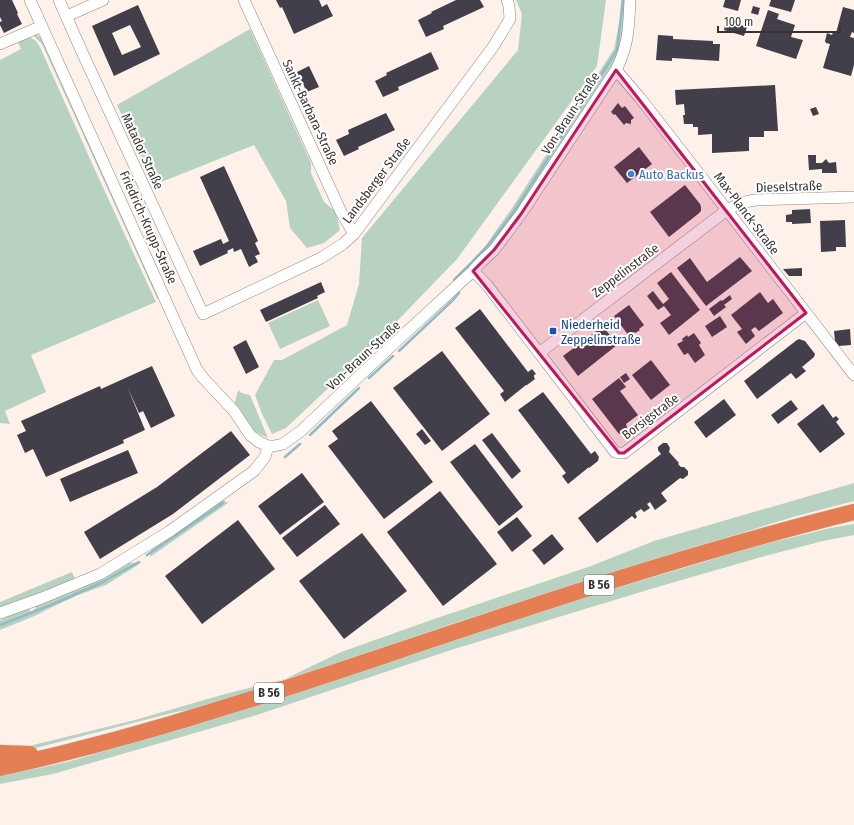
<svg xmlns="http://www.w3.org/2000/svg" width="854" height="825" font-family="'Fira Sans Condensed',sans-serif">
  <rect width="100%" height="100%" fill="#fef1e9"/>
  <path fill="#b8d2c2" d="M516 0H606L597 66 457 259 373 346 286 428 272 434 262 414 255 395 274 360H282L347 325 359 284 362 238 518 50 522 14Z
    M621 0H627L621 45 616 58 608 73 535 186 490 247 472 265 512 208 614 49 620 19Z
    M250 29 311 163V173L324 202 336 212 340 230 324 243 307 248 290 228 286 201 254 145 154 185 117 105Z
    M31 34H35L42 38 161 301 157 298 42 44 38 40Z
    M27 35 36 41 40 47 95 170 156 302 31 355 46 392 5 411 10 424 0 423V60L21 49 17 40Z
    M318 300 330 326 280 349 268 323Z
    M239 390 241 393 250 395 268 438C248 430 246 422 234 405L237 394Z
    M854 483V501L793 517 695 547 457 622 343 662 285 679 224 700 193 709 176 712 32 749 25 747 135 720 225 694 285 679 341 652 437 618 591 566 654 541Z
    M222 500 225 501 228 503 150 557 151 550 182 529Z
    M854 524V535L823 541 765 556 654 588 451 650 257 715 150 746 53 774 0 784V776L67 762 192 726 593 595 757 546 830 528Z
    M126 563H141L106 585 78 595 48 609 37 615 0 630V620L27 608 31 611 34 610 36 606C67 593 99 582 126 563Z
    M72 572 75 579 0 609V602Z"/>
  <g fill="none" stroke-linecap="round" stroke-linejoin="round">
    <path stroke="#91bac7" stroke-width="2.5" d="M454 280 471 263 490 243 515 210 617 50 623 0
      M399 351 453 300 459 293
      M369 378 393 356
      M310 435 359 388
      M285 457 300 444
      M147 555 223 503
      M0 625 51 605 101 583 139 562"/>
  </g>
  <path fill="#423f4a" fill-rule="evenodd" d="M0 0H12L18 13 17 14 22 24 4 33 0 25V22L2 21 0 17Z
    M276 0H319L322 7 327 4 333 16 294 34 282 7 280 8Z
    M456 0H480L484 7 443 26 444 29 426 37 418 20 432 13 431 12Z
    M725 0H741L738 11 723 7Z
    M771 0H795L791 12 769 6Z
    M138 5 160 54 114 76 92 26ZM130 25 141 47 122 55 112 33Z
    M753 6 760 8 758 15 751 13Z
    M843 7 854 10V33L852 32 850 37 854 38V65L851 76 823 68 830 44 826 43 825 41 827 33 832 35 833 32 836 33Z
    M768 10 779 14 777 19 795 25 791 37 803 40 796 59 756 46Z
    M726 21 747 27 744 36 724 30Z
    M658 35 673 36V39L713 41V44H720L719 61 672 58V61L656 60Z
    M431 52 439 69 398 87 399 90 383 97 375 81 387 75 386 73Z
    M309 66 319 87 307 92 297 72Z
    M775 85 778 131H764V137H749V151L712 153V134L698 135V127H693V124H684L683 115H685L684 104 676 105 675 90Z
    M618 103 622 108 625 106 634 118 631 120V124L626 123 624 125 615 114 614 115 611 112Z
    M816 107 819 114 813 116 810 109Z
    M386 113 395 130 358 147 359 149 344 156 336 140 349 134 348 130Z
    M639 147 652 164 627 183 614 167Z
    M808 155H816V163H822L826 159 829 163 836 162 837 173H822V169L809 170Z
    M224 166 258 241 255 243 260 254 255 256 258 262 249 267 241 249 234 252 233 248 227 251 228 253 200 266 193 251 221 239 223 244 229 241 200 177Z
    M685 185 700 204 701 207V211L698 214 669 237 650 212Z
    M810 209 811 223 792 224V222H786V215L792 214V210Z
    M845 220 846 247H836V251L821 252 820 221Z
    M740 257 752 271 706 306 677 268 690 258 707 282Z
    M802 268V276H789L783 269Z
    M671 272 700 310 669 335 660 323 671 315 664 306 658 310 647 296 653 291 663 304 669 299 657 283Z
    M321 282 325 292 317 296 318 298 266 322 260 310Z
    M760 292 768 303 773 299 783 313 759 331 755 327 751 330 755 336 746 344 737 332 742 329 731 315Z
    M730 295 732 299 724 305 726 307 714 316 709 309 721 300 722 301Z
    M629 305 644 325 639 329 640 330 635 333 634 332 629 336 614 316Z
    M480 309 528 372 532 369 536 374 534 375V377L535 379 527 385H526L505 402 500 394 504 391 455 328Z
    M720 316 727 327 712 337 705 326Z
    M603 326 617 345 578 376 563 356Z
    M850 329 851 345 839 346 835 341 834 331Z
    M694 333 701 343 699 345 705 355 695 363 688 353 684 355 677 344 683 341 682 339 687 335 688 337Z
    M799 339 805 341 815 354 814 357 802 367 806 371 796 379 791 373 757 399 744 381 797 340Z
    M246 340 259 367 246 374 233 347Z
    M442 351 490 414 442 451 393 388Z
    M651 360 670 385 651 400 632 375Z
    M152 366 175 416 151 428 143 411 139 413 127 386 145 430 123 440 124 443 46 477 33 449 25 453 17 435 26 431 21 421 100 386 101 389Z
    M626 373 630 379 624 383 620 377Z
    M619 378 626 387 620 391 638 415 626 424 628 431 619 434 592 399Z
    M543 392 591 454 595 451 599 457 598 461 589 468V467L568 484 562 476 566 473 518 410Z
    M724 399 736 415 706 438 694 422Z
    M791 400 798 409 778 424 771 415Z
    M371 401 433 482 384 519 328 446 338 439 332 431Z
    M823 404 833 418 836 416 839 419 836 422 845 434 820 453 797 424Z
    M422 429 431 441 425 445 416 434Z
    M231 431 250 455 173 514 100 559 84 532 157 487Z
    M492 433 521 471 512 479 482 440Z
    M663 443H667L670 448 669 452 679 463 678 464 681 467H684L688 471V475L683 479 680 478 661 493 667 501 655 510 650 502 647 504 650 508 644 512 641 509 635 513 637 517 635 519 632 516 597 543 578 518 661 454 658 450V447Z
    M475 444 523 507 499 526 450 462Z
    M128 450 138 473 70 502 60 479Z
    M302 473 324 502 280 535 258 506Z
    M440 491 497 564 443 606 387 532Z
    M325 505 340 524 297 557 282 538Z
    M517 517 532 536 512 552 497 532Z
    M238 520 275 569 202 624 165 576Z
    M362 533 407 591 344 639 299 581Z
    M552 534 564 549 544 565 532 550Z"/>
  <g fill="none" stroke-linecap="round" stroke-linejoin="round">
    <defs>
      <path id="minor" d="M30 0 197 370 204 379 234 411 250 435 259 442 268 446
        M59 0 82 52 203 314 321 258 343 244 354 234 493 47 510 19 509 6 507 0
        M244 0 341 212 354 234
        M67 16 103 0
        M0 44 42 26
        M616 70 640 98 689 161 854 375
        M473 271 487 285 615 452 619 453H624L806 313
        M539 353 727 210 740 203 755 200 854 197
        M0 613 42 598 100 574 170 531 254 471 265 457 268 446H274L283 444 301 431 388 349 473 271 481 262 494 250 521 214 616 70C618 65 621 61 622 56 629 38 629 19 630 0"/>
      <path id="highway" d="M0 753 30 754
        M0 768C77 751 154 730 229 706 315 680 399 650 485 622 607 581 729 543 854 512"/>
    </defs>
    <use href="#minor" stroke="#92877f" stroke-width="12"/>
    <use href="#highway" stroke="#d3d2d1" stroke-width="17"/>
    <use href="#minor" stroke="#fff" stroke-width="11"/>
    <use href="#highway" stroke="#e57e52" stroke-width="16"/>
  </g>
  <path fill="#c2185b" fill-opacity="0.2" stroke="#c2185b" stroke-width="3" stroke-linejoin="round" d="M616 70 806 313 624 453H619L473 271 494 250 521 214Z"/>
  <circle fill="#3f7fe0" stroke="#fff" stroke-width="1.5" cx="631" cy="174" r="4"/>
  <rect fill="#1a4fb4" stroke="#fff" stroke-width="1.5" x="549" y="327" width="8" height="8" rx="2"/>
  <g text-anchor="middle" stroke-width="4" stroke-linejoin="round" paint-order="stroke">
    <g fill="#fff" stroke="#74706e" stroke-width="1">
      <rect x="584" y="575" width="30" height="20" rx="3"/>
      <rect x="254" y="683" width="30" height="20" rx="3"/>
    </g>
    <g font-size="12" font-weight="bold" fill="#383330">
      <text x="599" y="589">B 56</text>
      <text x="269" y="697">B 56</text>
    </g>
    <g font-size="13" fill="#383330" stroke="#fff">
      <text transform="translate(311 112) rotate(65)" y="5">Sankt-Barbara-Straße</text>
      <text transform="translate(570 113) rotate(-57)" y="5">Von-Braun-Straße</text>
      <text transform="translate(143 151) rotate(65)" y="5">Matador Straße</text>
      <text transform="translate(376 180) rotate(-53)" y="5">Landsberger Straße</text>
      <text transform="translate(789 186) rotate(-2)" y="5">Dieselstraße</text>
      <text transform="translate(747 213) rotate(53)" y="5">Max-Planck-Straße</text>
      <text transform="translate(149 227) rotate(66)" y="5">Friedrich-Krupp-Straße</text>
      <text transform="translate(625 270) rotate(-37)" y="5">Zeppelinstraße</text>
      <text transform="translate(363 355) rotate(-43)" y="5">Von-Braun-Straße</text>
      <text transform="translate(650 416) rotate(-37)" y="5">Borsigstraße</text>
    </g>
    <g font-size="13" fill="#366cbe" stroke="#fff" text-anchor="start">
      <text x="639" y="179">Auto Backus</text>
    </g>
    <g font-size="13" fill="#164399" stroke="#fff" text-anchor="start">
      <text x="561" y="329">Niederheid<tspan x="561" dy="15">Zeppelinstraße</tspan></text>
    </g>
  </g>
  <path d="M718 26v6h122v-6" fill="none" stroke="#383330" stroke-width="2"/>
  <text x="724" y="26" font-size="12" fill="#383330" stroke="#ffffff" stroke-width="3" paint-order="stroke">100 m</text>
</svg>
